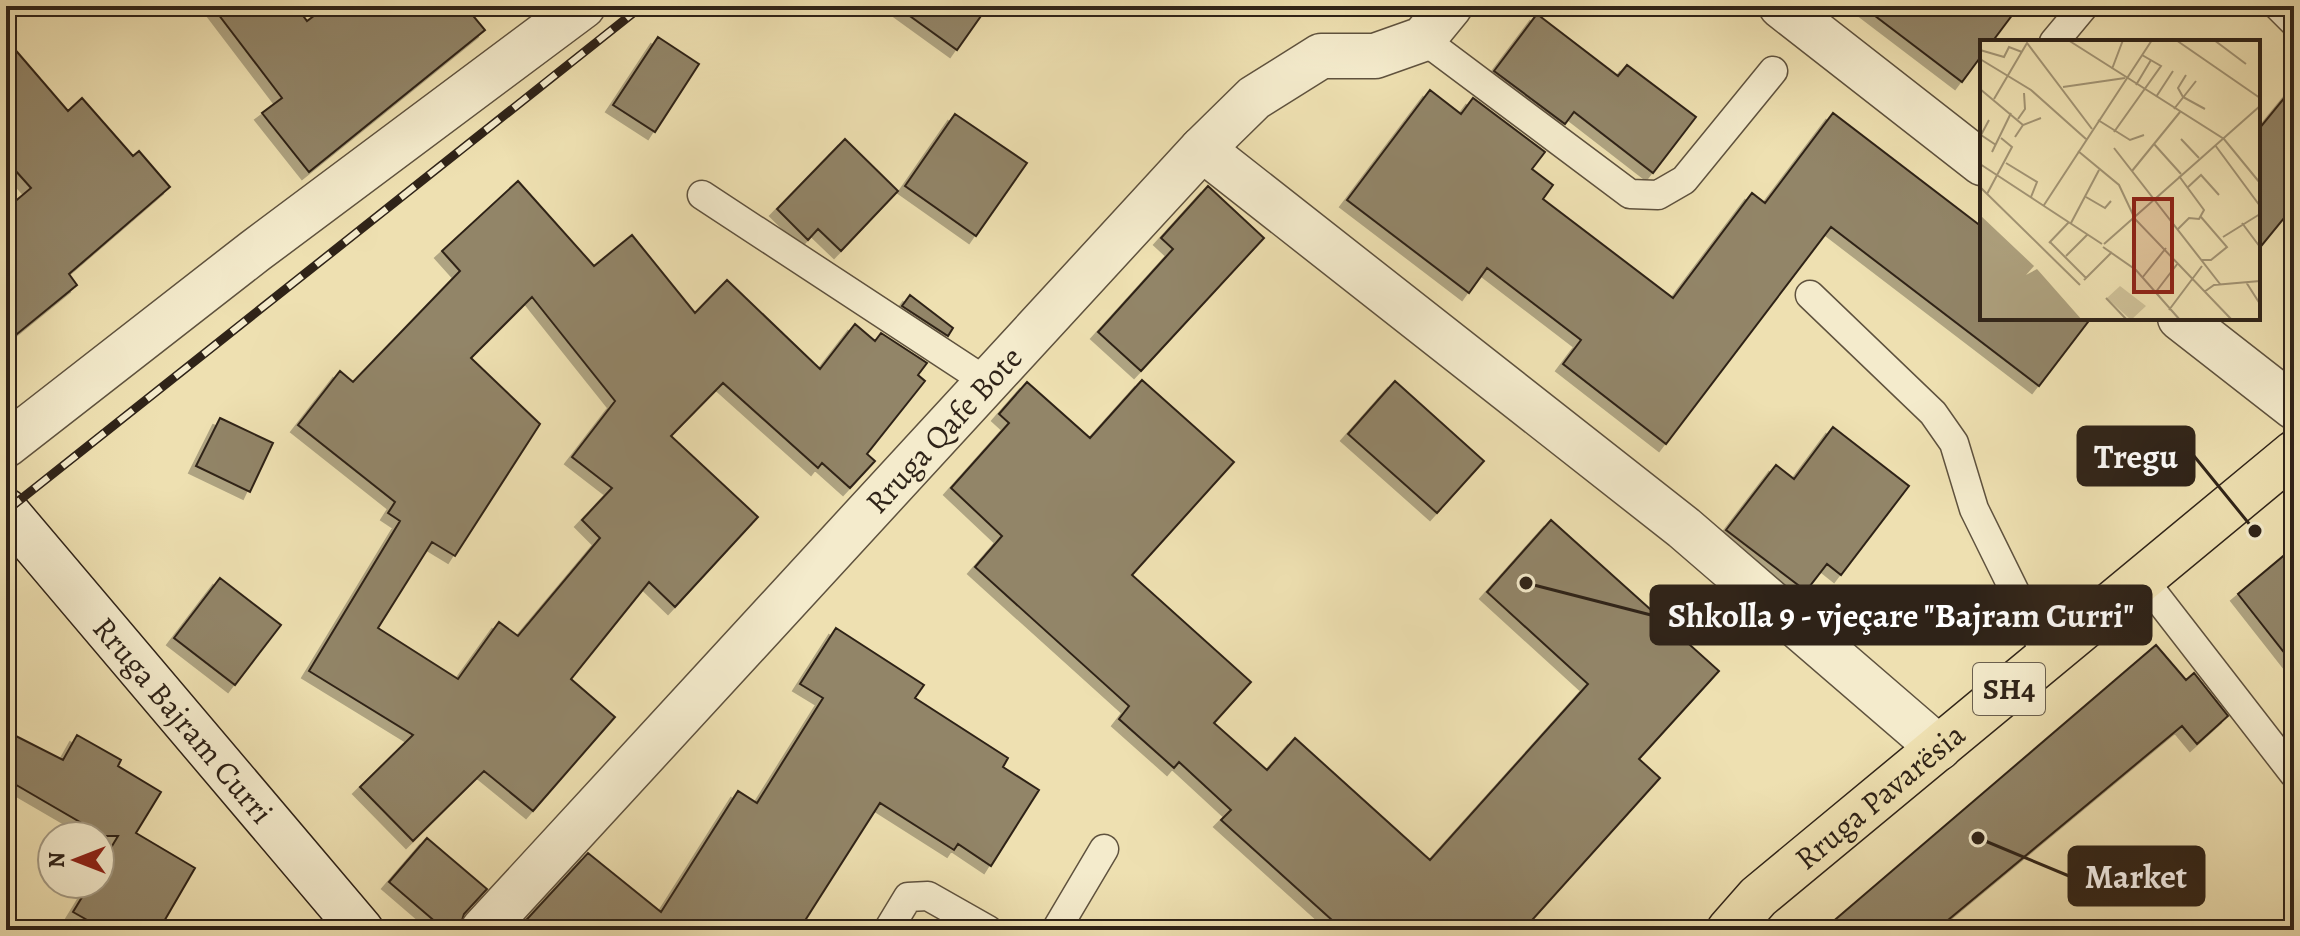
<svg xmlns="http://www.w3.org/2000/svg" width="2300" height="936" font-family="Alegreya,serif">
  <defs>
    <filter id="shadow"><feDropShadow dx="-7" dy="7" stdDeviation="0" flood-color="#0004"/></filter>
  </defs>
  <rect width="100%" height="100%" fill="#eee0b1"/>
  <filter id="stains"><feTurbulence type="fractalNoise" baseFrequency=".0025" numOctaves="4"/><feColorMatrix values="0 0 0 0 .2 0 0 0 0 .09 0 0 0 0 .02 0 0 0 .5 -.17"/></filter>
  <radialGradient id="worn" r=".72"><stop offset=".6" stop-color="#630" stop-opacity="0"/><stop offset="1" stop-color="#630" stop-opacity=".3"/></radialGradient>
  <path fill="#928568" stroke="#2f2318" stroke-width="2" fill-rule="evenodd" filter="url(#shadow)" d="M212 6H296L307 21 327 6H465L485 30 309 172 262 113 282 98Z
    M896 6H988L957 50Z
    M1862 6H2019L1992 42H1982V55L1962 82Z
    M1537 14 1618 76 1627 65 1696 117 1653 173 1574 112 1565 124 1494 71Z
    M658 37 699 64 655 132 613 105Z
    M6 39 68 111 82 98 133 156 139 151 170 187 69 274 77 285 6 343V209L31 188 6 160Z
    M2294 86V206L2258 250V130Z
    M1430 90 1461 114 1473 98 1545 152 1532 169 1553 185 1543 199 1673 298 1752 193 1765 203 1833 113 1982 227V318H2091L2039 386 1831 227 1666 444 1563 364 1581 340 1487 268 1469 293 1347 200Z
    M955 114 1027 163 976 236 905 186Z
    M845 139 898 191 841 251 818 229 808 240 777 209Z
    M518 181 594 266 632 235 695 313 727 280 820 369 855 324 875 341 881 333 927 363 918 375 925 381 867 454 875 461 850 488 822 463 818 468 723 383 671 436 758 517 675 607 649 582 571 679 615 717 533 811 484 771 413 841 360 787 413 735 309 671 400 521 388 513 395 502 298 425 340 371 353 382 460 271 442 251ZM532 297 615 401 572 457 612 488 582 520 600 538 518 636 499 622 458 679 378 628 432 542 455 556 540 424 471 358Z
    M1208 186 1264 238 1141 371 1098 332 1173 249 1161 238Z
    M910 295 953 328 948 336 902 306Z
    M1142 380 1234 462 1132 575 1251 682 1214 723 1267 770 1295 738 1430 860 1588 684 1487 592 1551 520 1719 671 1639 759 1660 778 1523 930H1343L1221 820 1231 810 1179 762 1174 768 1119 719 1129 706 975 567 1002 536 951 488 1009 423 999 414 1027 382 1090 438Z
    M1395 381 1484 461 1437 513 1348 434Z
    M220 418 273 443 250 492 196 466Z
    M1833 427 1909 486 1841 575 1827 564 1806 591 1726 530 1776 465 1794 479Z
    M2294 547V665L2238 594Z
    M220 578 281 625 235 685 174 638Z
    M836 628 924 685 915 698 1008 758 1003 767 1039 790 991 866 958 844 954 850 880 803 799 930H517L588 853 661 912 738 791 757 803 823 698 800 684Z
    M2156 645 2186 680 2194 673 2228 716 2197 744 2182 726 1936 930H1823Z
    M6 731 63 760 77 735 121 760 118 766 161 792 136 833 195 868 159 930H105L73 912 90 884H100V866L118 836H104L6 779Z
    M427 838 487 889 464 914 459 930H445L389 882Z"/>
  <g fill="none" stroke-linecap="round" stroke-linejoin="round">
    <defs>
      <path id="service" d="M2278 6 2294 22
        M1423 39 1630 194 1658 195 1684 180 1773 71
        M2054 42 2084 6
        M702 195 987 382
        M1810 295 1933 413 1954 443 1974 509 2047 657
        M2142 578 2294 774
        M888 930 908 897 928 896 988 930
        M1056 930 1104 849"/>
      <g id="minor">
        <path d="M1781 6 1982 163"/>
        <path d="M1202 149 1684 528 1939 748"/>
        <path d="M2180 318 2294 407"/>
        <path d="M6 445 255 251 583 6"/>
        <path id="s1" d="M483 930 1202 149 1254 98 1321 56H1375L1423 39 1450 6"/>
      </g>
      <g id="secondary">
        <path id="s2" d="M6 511 361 930"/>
      </g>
      <g id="primary">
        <path id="s3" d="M1729 930 1758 897 2294 453"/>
      </g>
    </defs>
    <use href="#service" stroke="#5f523e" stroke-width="31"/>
    <use href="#minor" stroke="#5f523e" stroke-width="47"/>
    <use href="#secondary" stroke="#2f2318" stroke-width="47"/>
    <use href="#primary" stroke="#2f2318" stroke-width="47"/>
    <use href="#service" stroke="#f4ebcc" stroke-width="28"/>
    <use href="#minor" stroke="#f4ebcc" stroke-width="44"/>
    <use href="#secondary" stroke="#f4ebcc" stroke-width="44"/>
    <use href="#primary" stroke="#eee0b1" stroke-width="44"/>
    <defs>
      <path id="rail" d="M6 511 642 6"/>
    </defs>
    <use href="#rail" stroke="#2f2318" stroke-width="9"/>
    <use href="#rail" stroke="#f4ebcc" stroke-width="6" stroke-dasharray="18" stroke-linecap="butt"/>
  </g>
  <g text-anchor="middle" stroke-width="6" stroke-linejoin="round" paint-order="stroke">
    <rect fill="#f4ebcc" stroke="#6a5f4e" stroke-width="2" x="1973" y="663" width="72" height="52" rx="6"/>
    <g font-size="30" font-weight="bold" fill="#2f2318">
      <text x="2009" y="699">SH4</text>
    </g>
    <g font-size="32" fill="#2f2318" stroke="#f4ebcc">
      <text dy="11" stroke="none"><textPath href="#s1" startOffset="680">Rruga Qafe Bote</textPath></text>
      <text dy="11" stroke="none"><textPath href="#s2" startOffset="274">Rruga Bajram Curri</textPath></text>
      <text dy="11" stroke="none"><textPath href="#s3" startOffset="202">Rruga Pavarësia</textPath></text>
    </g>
  </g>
  <g transform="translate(1980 40)">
    <rect width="280" height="280" fill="#eee0b1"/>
    <path d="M140 246 166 266 151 280 127 258Z" fill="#cec097"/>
    <path d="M0 175 54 226 46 235 57 229 102 280H0Z" fill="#ada07d"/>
    <path fill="none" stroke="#a29474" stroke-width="2" d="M88 0 244 99 280 143M196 0 280 58M234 0 266 24M0 10 24 17 29 7 42 12M0 19 51 50 106 99M132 29 143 0M206 35 198 48 203 57 225 69M156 45 171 20M83 47 145 38M0 49 43 85M176 57 193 31M14 59 47 3 112 89M194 69 216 41M38 79 45 69 44 53M9 80 1 95 16 105M118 80 150 100 164 95M134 92 181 26 162 15M35 97 43 85 61 78M201 99 219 118M174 104 201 134M235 105 280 166M134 108 240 244M98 111 139 145 155 179 252 280M12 112 31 73M26 123 57 142 51 157M0 124 122 204M152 131 200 72M0 147 100 245M207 148 221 135 239 155M7 154 32 107 21 98M106 157 125 168 131 161M64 165 172 0M221 177 247 207 231 220H222M91 183 119 130M262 183 280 207M198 189 209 178 219 179 224 170 199 136M243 197 280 174M70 202 106 238M69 203 89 182M124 204 280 66M123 207 156 230 200 280M86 216 108 194M162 238 186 208M104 240 132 212M266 242 280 264M224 252 234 245 280 241M175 253 198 223M126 258 147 280M189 270 222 226"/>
    <path fill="#8f2418" fill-opacity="0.15" stroke="#8f2418" stroke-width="4" d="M154 159H192V252H154Z"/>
    <rect width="280" height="280" fill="none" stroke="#2f2318" stroke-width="4"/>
  </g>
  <path fill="none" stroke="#2f2318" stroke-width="3" d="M2255 531L2194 456M1526 583L1651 615M1978 838L2069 876"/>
  <g fill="#2f2318" stroke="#f4ebcc" stroke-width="3">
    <circle cx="2255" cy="531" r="8"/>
    <circle cx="1526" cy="583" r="8"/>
    <circle cx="1978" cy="838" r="8"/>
  </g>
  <g fill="#2f2318" stroke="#2f2318" stroke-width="3">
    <rect x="2078" y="427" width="116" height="58" rx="8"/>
    <rect x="1651" y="586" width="500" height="58" rx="8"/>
    <rect x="2069" y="847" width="135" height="58" rx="8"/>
  </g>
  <g font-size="34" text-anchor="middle" font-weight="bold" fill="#fff">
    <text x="2136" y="468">Tregu</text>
    <text x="1901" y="627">Shkolla 9 - vjeçare "Bajram Curri"</text>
    <text x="2136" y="888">Market</text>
  </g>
  <rect width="2300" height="936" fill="none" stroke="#eee0b1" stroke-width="32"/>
  <rect x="8" y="8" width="2284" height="920" fill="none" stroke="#2f2318" stroke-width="4"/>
  <rect x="16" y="16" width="2268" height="904" fill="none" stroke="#2f2318" stroke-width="2"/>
  <g transform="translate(76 860) rotate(270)"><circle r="38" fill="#f4ebcc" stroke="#a59b84" stroke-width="2"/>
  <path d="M0-6L14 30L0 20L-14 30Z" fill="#8f2418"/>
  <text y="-12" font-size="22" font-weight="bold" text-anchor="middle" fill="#2f2318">N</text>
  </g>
  <rect width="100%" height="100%" filter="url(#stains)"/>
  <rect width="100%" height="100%" fill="url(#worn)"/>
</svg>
